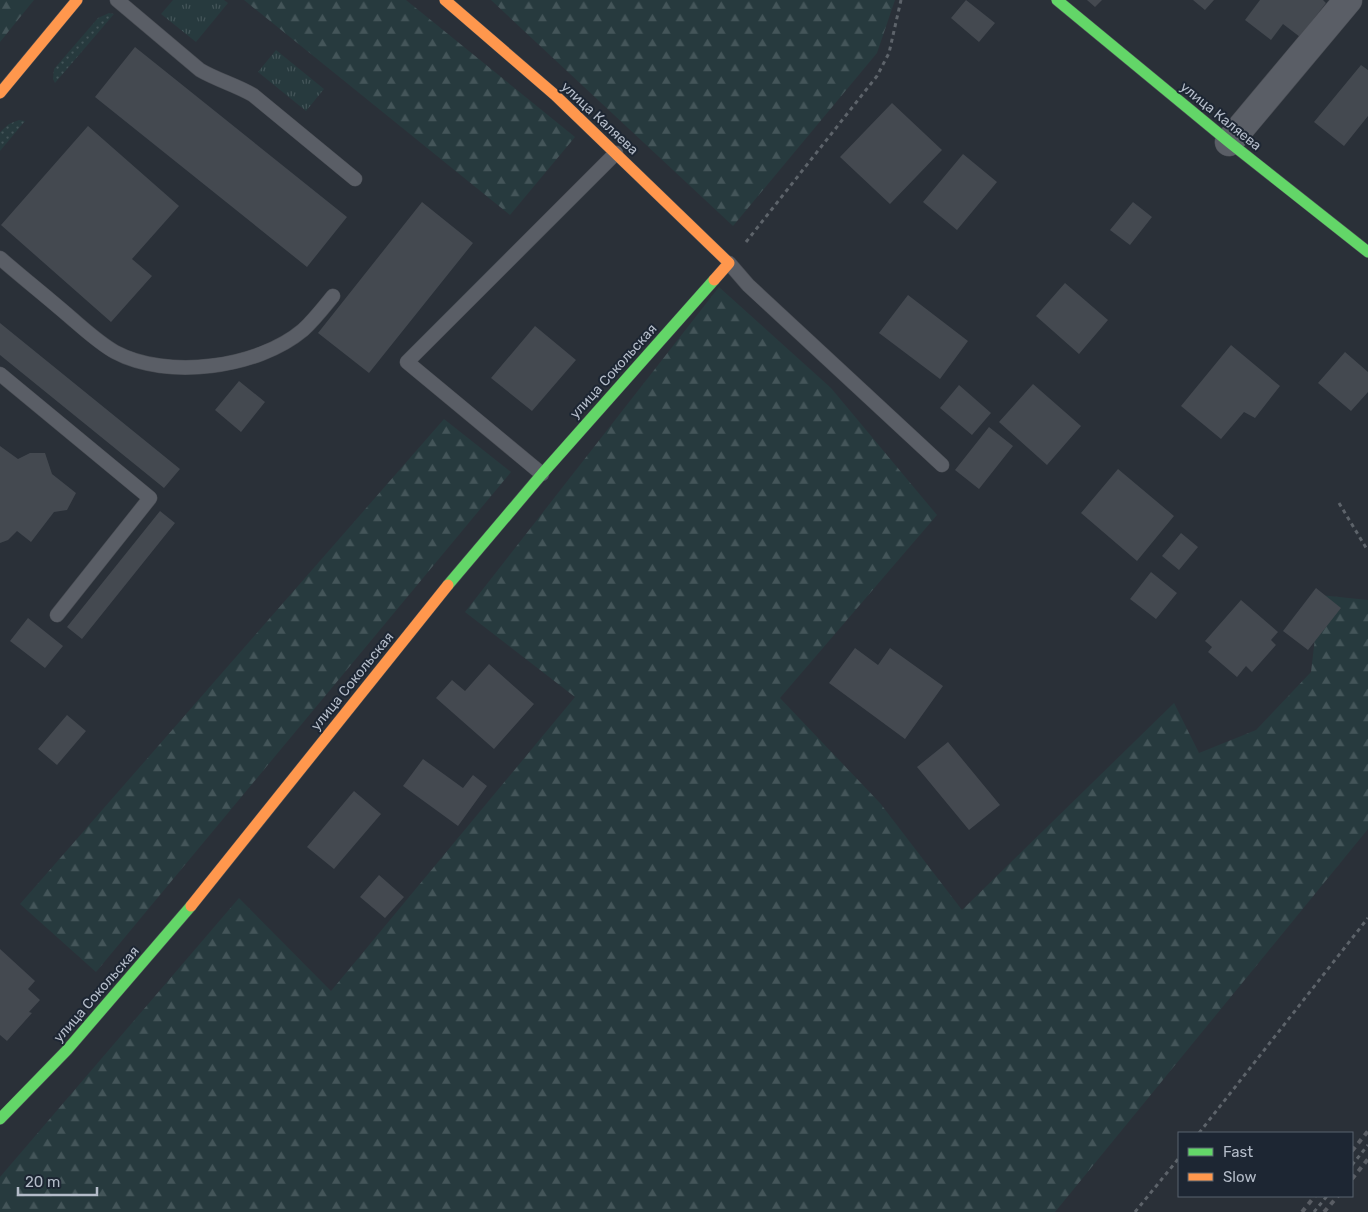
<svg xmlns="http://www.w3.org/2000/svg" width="1368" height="1212" font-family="Rubik,sans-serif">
  <defs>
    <pattern id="grass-dots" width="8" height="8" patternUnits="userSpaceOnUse" patternTransform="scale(1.25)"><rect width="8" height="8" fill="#273a3e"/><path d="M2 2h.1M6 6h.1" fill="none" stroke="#445559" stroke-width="1.8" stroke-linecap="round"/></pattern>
    <pattern id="forest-firs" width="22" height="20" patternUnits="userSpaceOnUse" patternTransform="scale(1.25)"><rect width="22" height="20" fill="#273a3e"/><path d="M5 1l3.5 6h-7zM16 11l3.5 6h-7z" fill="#445559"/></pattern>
    <pattern id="park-tufts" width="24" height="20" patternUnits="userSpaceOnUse" patternTransform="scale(1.25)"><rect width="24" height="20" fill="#273a3e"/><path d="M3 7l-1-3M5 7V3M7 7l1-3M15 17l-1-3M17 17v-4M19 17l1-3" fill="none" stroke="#445559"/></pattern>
  </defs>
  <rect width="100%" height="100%" fill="#2a3038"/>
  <path fill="url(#grass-dots)" d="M109 13 114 14 55 83 53 79 54 69 98 18Z
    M19 120 25 121 0 151V132L9 124Z"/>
  <path fill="url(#forest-firs)" d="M0 0H34L0 42Z
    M244 0H406L575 137 510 215Z
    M491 0H895L877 53 733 226Z
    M719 287 831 388 937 515 780 698 880 803 962 910 1174 703 1199 753 1256 730 1311 672 1320 595 1368 600V829L1055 1212H0V1177L239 898 331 991 575 697 465 612Z
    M444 419 511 472 96 972 20 904Z"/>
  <path fill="url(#park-tufts)" d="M173 0H224L228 3 196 42 161 14Z
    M276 50 324 89 306 111 258 72Z"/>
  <path fill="#444950" d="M966 0 995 23 979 42 951 18Z
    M1087 0H1102L1095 7Z
    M1193 0H1214L1205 10Z
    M1260 0H1323L1326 3 1300 37 1283 24 1271 40 1245 20Z
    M135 47 347 217 307 267 95 97Z
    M1361 65 1368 70V116L1344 146 1314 122Z
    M892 103 942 150 890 204 840 157Z
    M88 126 179 206 132 259 152 276 111 322 1 225Z
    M963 154 997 182 957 230 923 202Z
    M422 202 473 243 369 373 318 333Z
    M1133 202 1152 217 1130 245 1110 230Z
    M1065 283 1108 320 1079 354 1036 316Z
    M908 295 968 341 940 379 879 333Z
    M0 323 180 469 164 488 0 355Z
    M535 326 576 360 532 411 491 378Z
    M1231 345 1280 386 1255 418 1244 412 1221 439 1181 406Z
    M1345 352 1368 372V392L1351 411 1318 383Z
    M239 381 265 402 241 432 215 410Z
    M1033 384 1081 426 1047 465 999 422Z
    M959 385 991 413 972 435 940 408Z
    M989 427 1013 446 979 489 955 470Z
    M0 446 18 459 30 453H45L52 474 76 493 67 510 54 512 31 542 17 531 8 540 0 543Z
    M1118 469 1174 516 1137 561 1081 513Z
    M160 511 175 523 82 639 67 627Z
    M1181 533 1198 547 1179 570 1162 556Z
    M1151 572 1177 593 1156 619 1130 599Z
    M1316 588 1341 608 1308 650 1283 631Z
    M1241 600 1278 632 1271 640 1276 645 1252 672 1246 666 1237 677 1208 652 1212 647 1205 641Z
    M28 618 63 646 45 668 10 641Z
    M855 648 878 665 890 648 943 686 905 739 829 683Z
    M489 664 534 704 494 749 436 698 452 680 465 691Z
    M67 715 86 731 57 765 38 749Z
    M948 742 1000 805 969 830 917 767Z
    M423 759 463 788 473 775 487 786 458 826 403 786Z
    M354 791 381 814 334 869 307 847Z
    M379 875 404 897 385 918 360 897Z
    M0 949 35 981 28 989 40 1000 29 1012 32 1013 7 1041 0 1035Z"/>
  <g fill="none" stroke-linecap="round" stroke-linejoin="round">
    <defs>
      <path id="lane" d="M117 0 200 70C217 80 236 85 253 95L355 179
        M0 258C23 278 47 297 70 317 84 329 99 343 115 352 167 380 258 368 303 330 314 320 324 307 333 296
        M729 263 748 285 942 465
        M0 374 150 498 57 615
        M542 474 407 362 616 153"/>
      <path id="street" d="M1229 142 1348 0"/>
      <path id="fast" d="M1057 0 1229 142 1368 252
        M448 585 542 474 714 280
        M0 1119 67 1050 191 906"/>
      <path id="slow" d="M445 0 555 95 729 263 714 280
        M0 93 77 0
        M191 906 448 585"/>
    </defs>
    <use href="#lane" stroke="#484c53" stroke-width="15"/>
    <use href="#street" stroke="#484c53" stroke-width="29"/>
    <use href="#fast" stroke="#484c53" stroke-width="12"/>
    <use href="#slow" stroke="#484c53" stroke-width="12"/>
    <path stroke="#5d636a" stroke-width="3" stroke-dasharray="4 4" stroke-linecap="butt" d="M746 242 877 76 889 53 901 0
      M1339 503 1368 551
      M1199 1133 1368 918
      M1352 1165 1368 1145
      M1135 1212 1179 1158
      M1314 1212 1327 1196"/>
    <use href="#lane" stroke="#5a5e66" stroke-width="14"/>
    <use href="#street" stroke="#5a5e66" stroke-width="28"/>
    <use href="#fast" stroke="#63d668" stroke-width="11"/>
    <use href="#slow" stroke="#ff974d" stroke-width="11"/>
    <path stroke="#595d64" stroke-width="4" stroke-dasharray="5 5" stroke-linecap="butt" d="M1352 1151 1368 1131
      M1352 1179 1368 1159
      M1302 1212 1315 1196
      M1324 1212 1338 1196"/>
  </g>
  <g text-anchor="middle" stroke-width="4" stroke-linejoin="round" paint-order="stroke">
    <g font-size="14" fill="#b4bcc9" stroke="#1d2633">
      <text transform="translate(1221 116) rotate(39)" y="5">улица Каляева</text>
      <text transform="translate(600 118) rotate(43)" y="5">улица Каляева</text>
      <text transform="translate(613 371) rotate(-48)" y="5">улица Сокольская</text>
      <text transform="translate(352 681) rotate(-51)" y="5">улица Сокольская</text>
      <text transform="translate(96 994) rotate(-49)" y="5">улица Сокольская</text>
    </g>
  </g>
  <rect x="1178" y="1132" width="175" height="65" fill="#1d2633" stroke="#59626f"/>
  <rect x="1188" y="1148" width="25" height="8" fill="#63d668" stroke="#59626f"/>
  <text x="1223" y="1157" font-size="15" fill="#b4bcc9">Fast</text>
  <rect x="1188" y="1173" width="25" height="8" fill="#ff974d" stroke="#59626f"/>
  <text x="1223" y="1182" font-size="15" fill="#b4bcc9">Slow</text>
  <path d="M18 1187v8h79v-8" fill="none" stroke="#b4bcc9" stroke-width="2.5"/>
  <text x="25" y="1187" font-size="15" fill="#b4bcc9" stroke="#1d2633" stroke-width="4" paint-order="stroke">20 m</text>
</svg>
